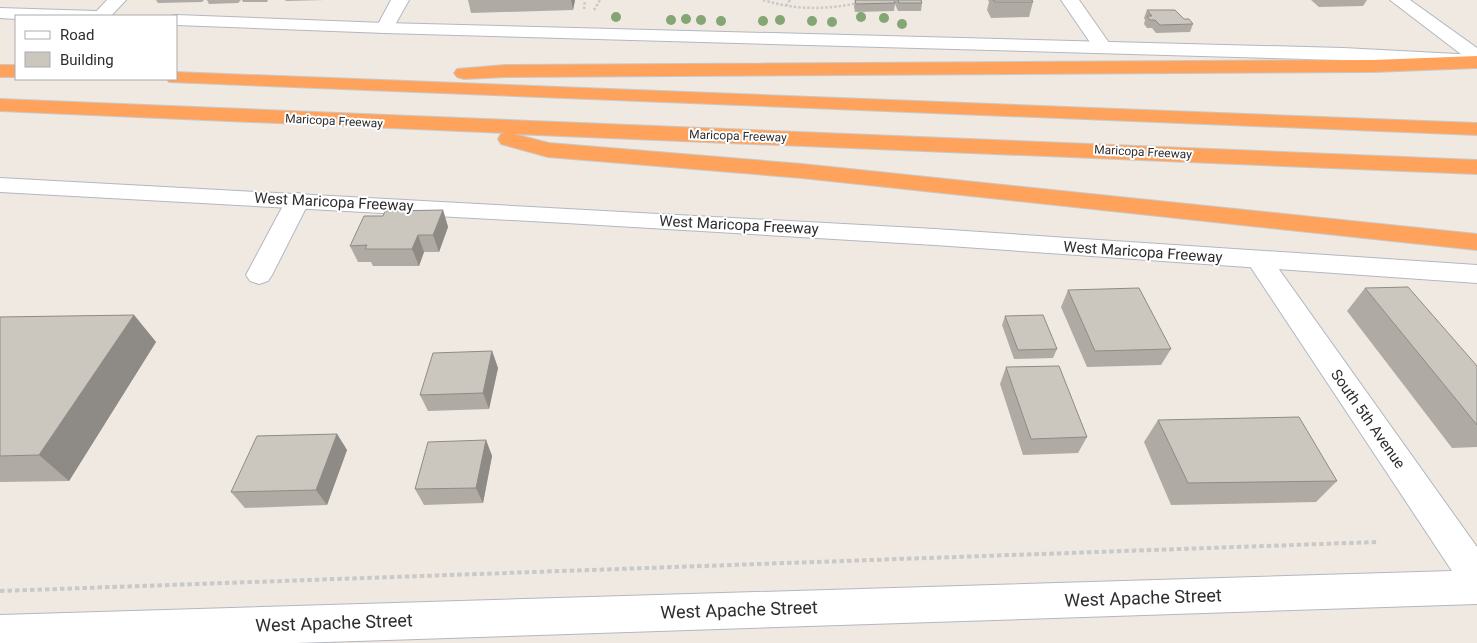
<svg xmlns="http://www.w3.org/2000/svg" width="1477" height="643" font-family="Roboto,sans-serif">
  <rect width="100%" height="100%" fill="#efe9e1"/>
  <g fill="none" stroke-linecap="round" stroke-linejoin="round">
    <defs>
      <path id="street" d="M107 0H126L111 16H92Z
        M391 0H409L391 32 385 33 379 32 376 28Z
        M1061 0H1079L1112 47 1110 51 1103 53 1096 51Z
        M1390 0H1410L1477 48V63L1470 61Z
        M298 193 306 195 310 200 272 275 268 281 259 284 250 281 246 275 286 200 290 195Z
        M1259 251 1268 254 1477 547V604L295 643H0V615L1452 571 1246 260 1250 254Z"/>
      <path id="secondary" d="M0 8 96 11 102 12 105 16H16V19L0 18Z
        M176 15 385 23 1343 48 1477 55V67L1343 60 385 33 176 25V16H170Z
        M0 178 935 229 1477 265V283L935 245 566 223 0 192Z"/>
      <path id="highway" d="M1477 56V68L1373 72 505 77 464 79 457 77 454 73 457 69 505 65 1373 60Z
        M0 65H16V77H0Z
        M176 72 1477 123V135L169 82 167 79H176Z
        M0 99 1477 160V174L514 134 549 143 802 164 1477 234V250L802 178 548 157 501 144 498 139 501 134 506 133 0 111Z"/>
    </defs>
    <use href="#street" stroke="#b4b7c1" stroke-width="2"/>
    <use href="#secondary" stroke="#b4b7c1" stroke-width="2"/>
    <use href="#highway" stroke="#c9c9c9" stroke-width="2"/>
    <path stroke="#c9c9c9" stroke-width="2.5" stroke-dasharray="2.5 2" stroke-linecap="butt" d="M763 0C795 10 826 10 858 3
      M786 6 790 0
      M584 9 585 0
      M594 10 600 0"/>
    <path stroke="#c9c9c9" stroke-width="4" stroke-dasharray="4.5 3" stroke-linecap="butt" d="M0 591 1377 542"/>
    <use href="#street" fill="#fff" fill-rule="evenodd"/>
    <use href="#secondary" fill="#fff" fill-rule="evenodd"/>
    <use href="#highway" fill="#ffa35c" fill-rule="evenodd"/>
  </g>
  <g fill="#84a574">
    <circle cx="616" cy="17" r="5"/>
    <circle cx="861" cy="17" r="5"/>
    <circle cx="884" cy="18" r="5"/>
    <circle cx="686" cy="19" r="5"/>
    <circle cx="671" cy="20" r="5"/>
    <circle cx="701" cy="20" r="5"/>
    <circle cx="780" cy="20" r="5"/>
    <circle cx="721" cy="21" r="5"/>
    <circle cx="763" cy="21" r="5"/>
    <circle cx="812" cy="21" r="5"/>
    <circle cx="832" cy="22" r="5"/>
    <circle cx="902" cy="24" r="5"/>
  </g>
  <path fill="#afaba4" d="M156 0H204L202 2 158 3Z
    M207 0H241L238 3 209 4Z
    M242 0H268L267 2H243Z
    M285 0H325L286 1Z
    M468 0H575L573 10 471 13Z
    M855 0 895 1V0H921L922 3 921 11H898L895 4 894 11 855 12 854 7Z
    M988 0H1032L1033 2 1029 17 991 18 987 10 989 2Z
    M1311 0H1367L1363 6 1319 7Z
    M1147 10 1184 19 1193 24 1190 32 1156 33 1152 28H1147L1144 24 1145 20 1144 18Z
    M443 210 448 227 439 252H424L419 266H373L371 262H358L350 246Z
    M1365 288 1477 366V447L1452 448 1347 311Z
    M1068 290 1171 349 1161 365 1087 367 1061 307Z
    M134 315 156 342 69 481 0 482V317Z
    M1005 316 1057 349 1053 358 1014 359 1002 325Z
    M492 351 498 368 489 409 428 411 420 395Z
    M1006 367 1087 437 1078 453 1023 455 1000 384Z
    M1158 420 1337 481 1316 502 1171 505 1144 442Z
    M337 434 347 450 327 505 245 508 231 492Z
    M486 440 492 456 483 503 424 505 415 489Z"/>
  <path fill="#8e8b86" d="M571 0H575L573 10Z
    M443 210 448 227 439 252 433 235Z
    M418 235 424 252 419 266 412 249Z
    M134 315 156 342 69 481 39 455Z
    M492 351 498 368 489 409 483 393Z
    M337 434 347 450 327 505 316 490Z
    M486 440 492 456 483 503 476 488Z"/>
  <path fill="#cbc7bf" stroke="#8e8b86" d="M855 0H894L895 3 856 4Z
    M898 0H921L922 3H899Z
    M993 0H1032L1033 2H995Z
    M1147 10H1175L1184 19H1189L1193 24 1160 25 1155 20H1150L1147 16H1152Z
    M443 210 433 235H418L412 249H365L367 245 350 246 364 216H383L385 211Z
    M1408 287 1477 366V425L1365 288Z
    M1139 288 1171 349 1095 351 1068 290Z
    M134 315 39 455 0 456V317Z
    M1043 315 1057 349 1018 350 1005 316Z
    M492 351 483 393 420 395 433 353Z
    M1059 366 1087 437 1031 439 1006 367Z
    M1299 417 1337 481 1188 483 1158 420Z
    M337 434 316 490 231 492 257 436Z
    M486 440 476 488 415 489 428 442Z"/>
  <g text-anchor="middle" stroke-width="4" stroke-linejoin="round" paint-order="stroke">
    <g font-size="12" fill="#2e2e2e" stroke="#fff">
      <text transform="translate(334 121) rotate(3)" y="4">Maricopa Freeway</text>
      <text transform="translate(738 136) rotate(2)" y="4">Maricopa Freeway</text>
      <text transform="translate(1143 152) rotate(3)" y="4">Maricopa Freeway</text>
    </g>
    <g font-size="15" fill="#2e2e2e" stroke="#fff">
      <text transform="translate(334 202) rotate(3)" y="5">West Maricopa Freeway</text>
      <text transform="translate(739 225) rotate(3)" y="5">West Maricopa Freeway</text>
      <text transform="translate(1143 252) rotate(4)" y="5">West Maricopa Freeway</text>
      <text transform="translate(1368 419) rotate(55)" y="5">South 5th Avenue</text>
    </g>
    <g font-size="18" fill="#2e2e2e" stroke="#fff">
      <text transform="translate(1143 598) rotate(-2)" y="6">West Apache Street</text>
      <text transform="translate(739 610) rotate(-2)" y="6">West Apache Street</text>
      <text transform="translate(334 623) rotate(-2)" y="6">West Apache Street</text>
    </g>
  </g>
  <rect x="15" y="15" width="162" height="65" fill="#ffffff" stroke="#ababab"/>
  <rect x="25" y="31" width="25" height="8" fill="#ffffff" stroke="#ababab"/>
  <text x="60" y="40" font-size="15" fill="#2e2e2e">Road</text>
  <rect x="25" y="52" width="25" height="15" fill="#cbc7bf" stroke="#ababab"/>
  <text x="60" y="65" font-size="15" fill="#2e2e2e">Building</text>
</svg>
